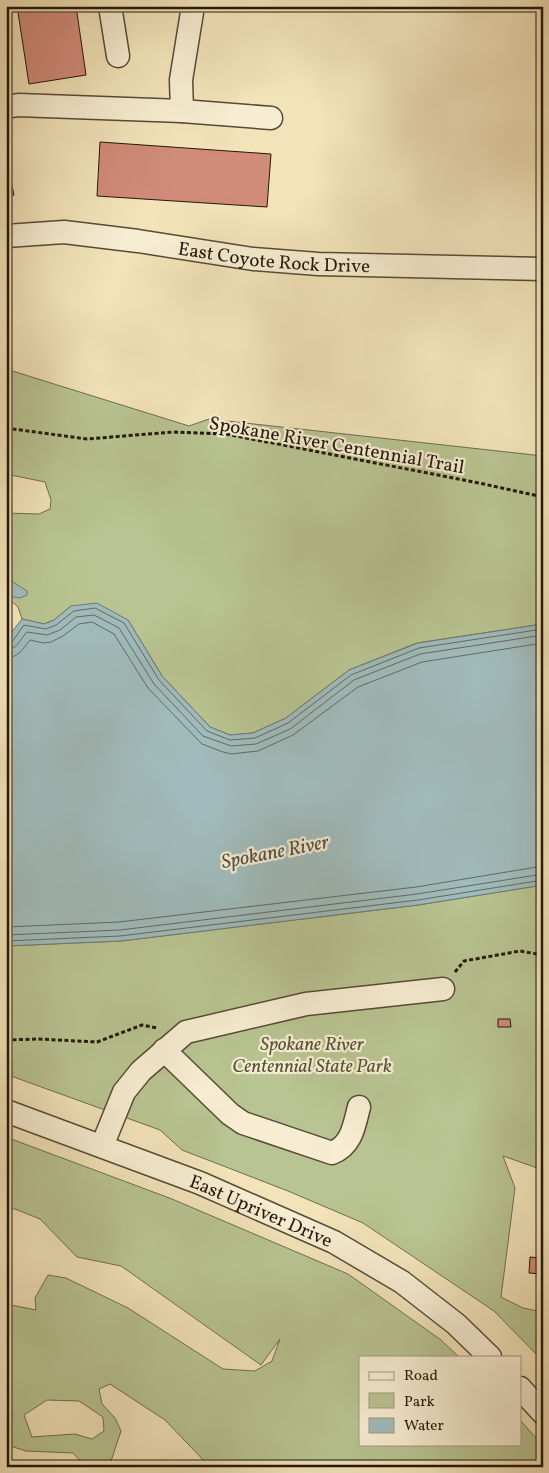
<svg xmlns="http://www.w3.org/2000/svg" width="549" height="1473" font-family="Vollkorn,serif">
  <rect width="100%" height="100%" fill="#f2e3b9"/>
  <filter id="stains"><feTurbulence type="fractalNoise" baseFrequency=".004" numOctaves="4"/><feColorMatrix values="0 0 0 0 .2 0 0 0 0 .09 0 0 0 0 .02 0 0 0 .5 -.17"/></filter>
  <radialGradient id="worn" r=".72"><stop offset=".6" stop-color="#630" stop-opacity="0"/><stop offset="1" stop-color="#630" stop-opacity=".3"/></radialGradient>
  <path fill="#b8c491" stroke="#6d6e4e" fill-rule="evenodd" d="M6 369 189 426 209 419 543 456V624L417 643 349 670 286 718 253 733 230 735 210 727 162 676 128 620 71 606 54 620 44 624 22 619 18 607 6 596 20 597 13 582 6 580V513L39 514 50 509 51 500 45 482 6 474Z
    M543 885V1170L503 1156 515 1188 501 1297 523 1308 543 1312V1361L494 1311 363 1223 288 1191 182 1150 160 1130 11 1076 13 1072 6 1069V946L121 941 418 905Z
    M6 1137 172 1199 348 1274 441 1340 459 1357H360V1444H520V1420L543 1446V1467H210L165 1420 110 1384 99 1389 102 1404 115 1418 121 1431 109 1467H86L73 1453 26 1451 7 1445V1426L13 1414 6 1400V1304L36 1310 35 1298 48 1275 66 1278 128 1308 223 1369 255 1371 272 1361 280 1339 261 1365 121 1266 77 1257 40 1219 15 1209 6 1208ZM47 1400 79 1401 103 1417 104 1431 92 1439 75 1434 32 1437 24 1415Z"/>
  <path fill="#a0bbbb" stroke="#6e7a75" d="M6 580 13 582 27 591V595L20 598 6 596Z
    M97 603 128 620 162 676 210 727 230 735 253 733 286 718 349 670 418 643 543 624V885L418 905 121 941 6 946V643L11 633 22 619 44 624 54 620 71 606Z"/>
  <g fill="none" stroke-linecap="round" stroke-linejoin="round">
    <path stroke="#616a63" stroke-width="1" d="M6 644 12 642 24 625 46 629 56 625 74 611 95 608 124 623 159 680 207 731 230 740 255 738 288 723 351 675 419 648 543 629
      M6 650C18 649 20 639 27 632L47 635 60 630 76 617 94 615 119 628 154 684 203 736 231 746 256 744 290 729 354 680 420 654 543 635
      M6 658C20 657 22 649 30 640L43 643 51 642 63 636 79 624 92 622 114 634 148 688 197 739 202 744 223 752 231 754 258 751 293 735 358 687 422 662 543 643
      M6 927 119 922 416 887 543 866
      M6 935 120 930 417 894 543 874
      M6 941 120 936 418 900 543 880"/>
  </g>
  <path fill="#d18b79" stroke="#22180b" d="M17 6H76L86 75 29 84Z
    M100 142 271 154 267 207 97 196Z
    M6 159 14 195 6 197Z
    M498 1019H510L511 1027H498Z
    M542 1231H543V1294H539L541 1274 529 1273 530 1257 540 1258Z"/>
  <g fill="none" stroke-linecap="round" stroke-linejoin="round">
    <defs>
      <g id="minor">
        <path d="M110 6 118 56"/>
        <path d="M6 107 18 105 182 111 181 80 193 6"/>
        <path d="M182 111 271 118"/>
        <path id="s1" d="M6 236 64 232 138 241 253 259 318 264 543 269"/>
        <path d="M164 1050 230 1114 243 1123 332 1153C352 1145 354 1126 359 1107"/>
        <path id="s2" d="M6 1111 200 1183 334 1242 402 1282 456 1324 490 1357"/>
        <path d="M102 1146 124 1092 141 1071 186 1032 306 1004 443 989"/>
        <path d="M520 1388 543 1413"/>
      </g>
    </defs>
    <use href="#minor" stroke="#564b36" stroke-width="25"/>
    <path stroke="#22180b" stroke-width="3" stroke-dasharray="4 2.5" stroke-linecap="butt" d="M6 428 87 439 173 432 226 434 479 483 543 497
      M455 972 464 961 520 951 543 955
      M6 1040 38 1039 97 1042 142 1025 157 1028"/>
    <use href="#minor" stroke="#f7edd2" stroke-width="22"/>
  </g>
  <g text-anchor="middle" stroke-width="4.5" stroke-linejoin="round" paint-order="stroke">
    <g font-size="19" fill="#22180b" stroke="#f7edd2">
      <text dy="7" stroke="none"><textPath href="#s1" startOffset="270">East Coyote Rock Drive</textPath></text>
      <text transform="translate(337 444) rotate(10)" y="7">Spokane River Centennial Trail</text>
      <text dy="7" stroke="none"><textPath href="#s2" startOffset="274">East Upriver Drive</textPath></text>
    </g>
    <g font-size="19" font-style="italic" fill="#56543a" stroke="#f7edd2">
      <text x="312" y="1050">Spokane River<tspan x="312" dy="22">Centennial State Park</tspan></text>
    </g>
    <g font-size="20" font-style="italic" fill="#4e5149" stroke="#f7edd2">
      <text transform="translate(275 851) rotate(-11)" y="7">Spokane River</text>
    </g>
  </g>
  <rect width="549" height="1473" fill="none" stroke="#f2e3b9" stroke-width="25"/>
  <rect x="8" y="8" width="534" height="1458" fill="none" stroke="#22180b" stroke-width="2.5"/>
  <rect x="12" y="12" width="524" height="1448" fill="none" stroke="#22180b"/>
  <rect x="359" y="1356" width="162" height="90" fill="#f7edd2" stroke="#a29882"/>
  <rect x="369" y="1372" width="25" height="8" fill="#f7edd2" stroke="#a29882"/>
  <text x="404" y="1380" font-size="15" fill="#22180b">Road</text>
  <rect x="369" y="1393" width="25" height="15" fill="#b8c491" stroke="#a29882"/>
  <text x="404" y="1406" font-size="15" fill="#22180b">Park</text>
  <rect x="369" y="1418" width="25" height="15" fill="#a0bbbb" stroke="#a29882"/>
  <text x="404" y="1430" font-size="15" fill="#22180b">Water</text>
  <rect width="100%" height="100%" filter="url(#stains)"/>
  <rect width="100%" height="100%" fill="url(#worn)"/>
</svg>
